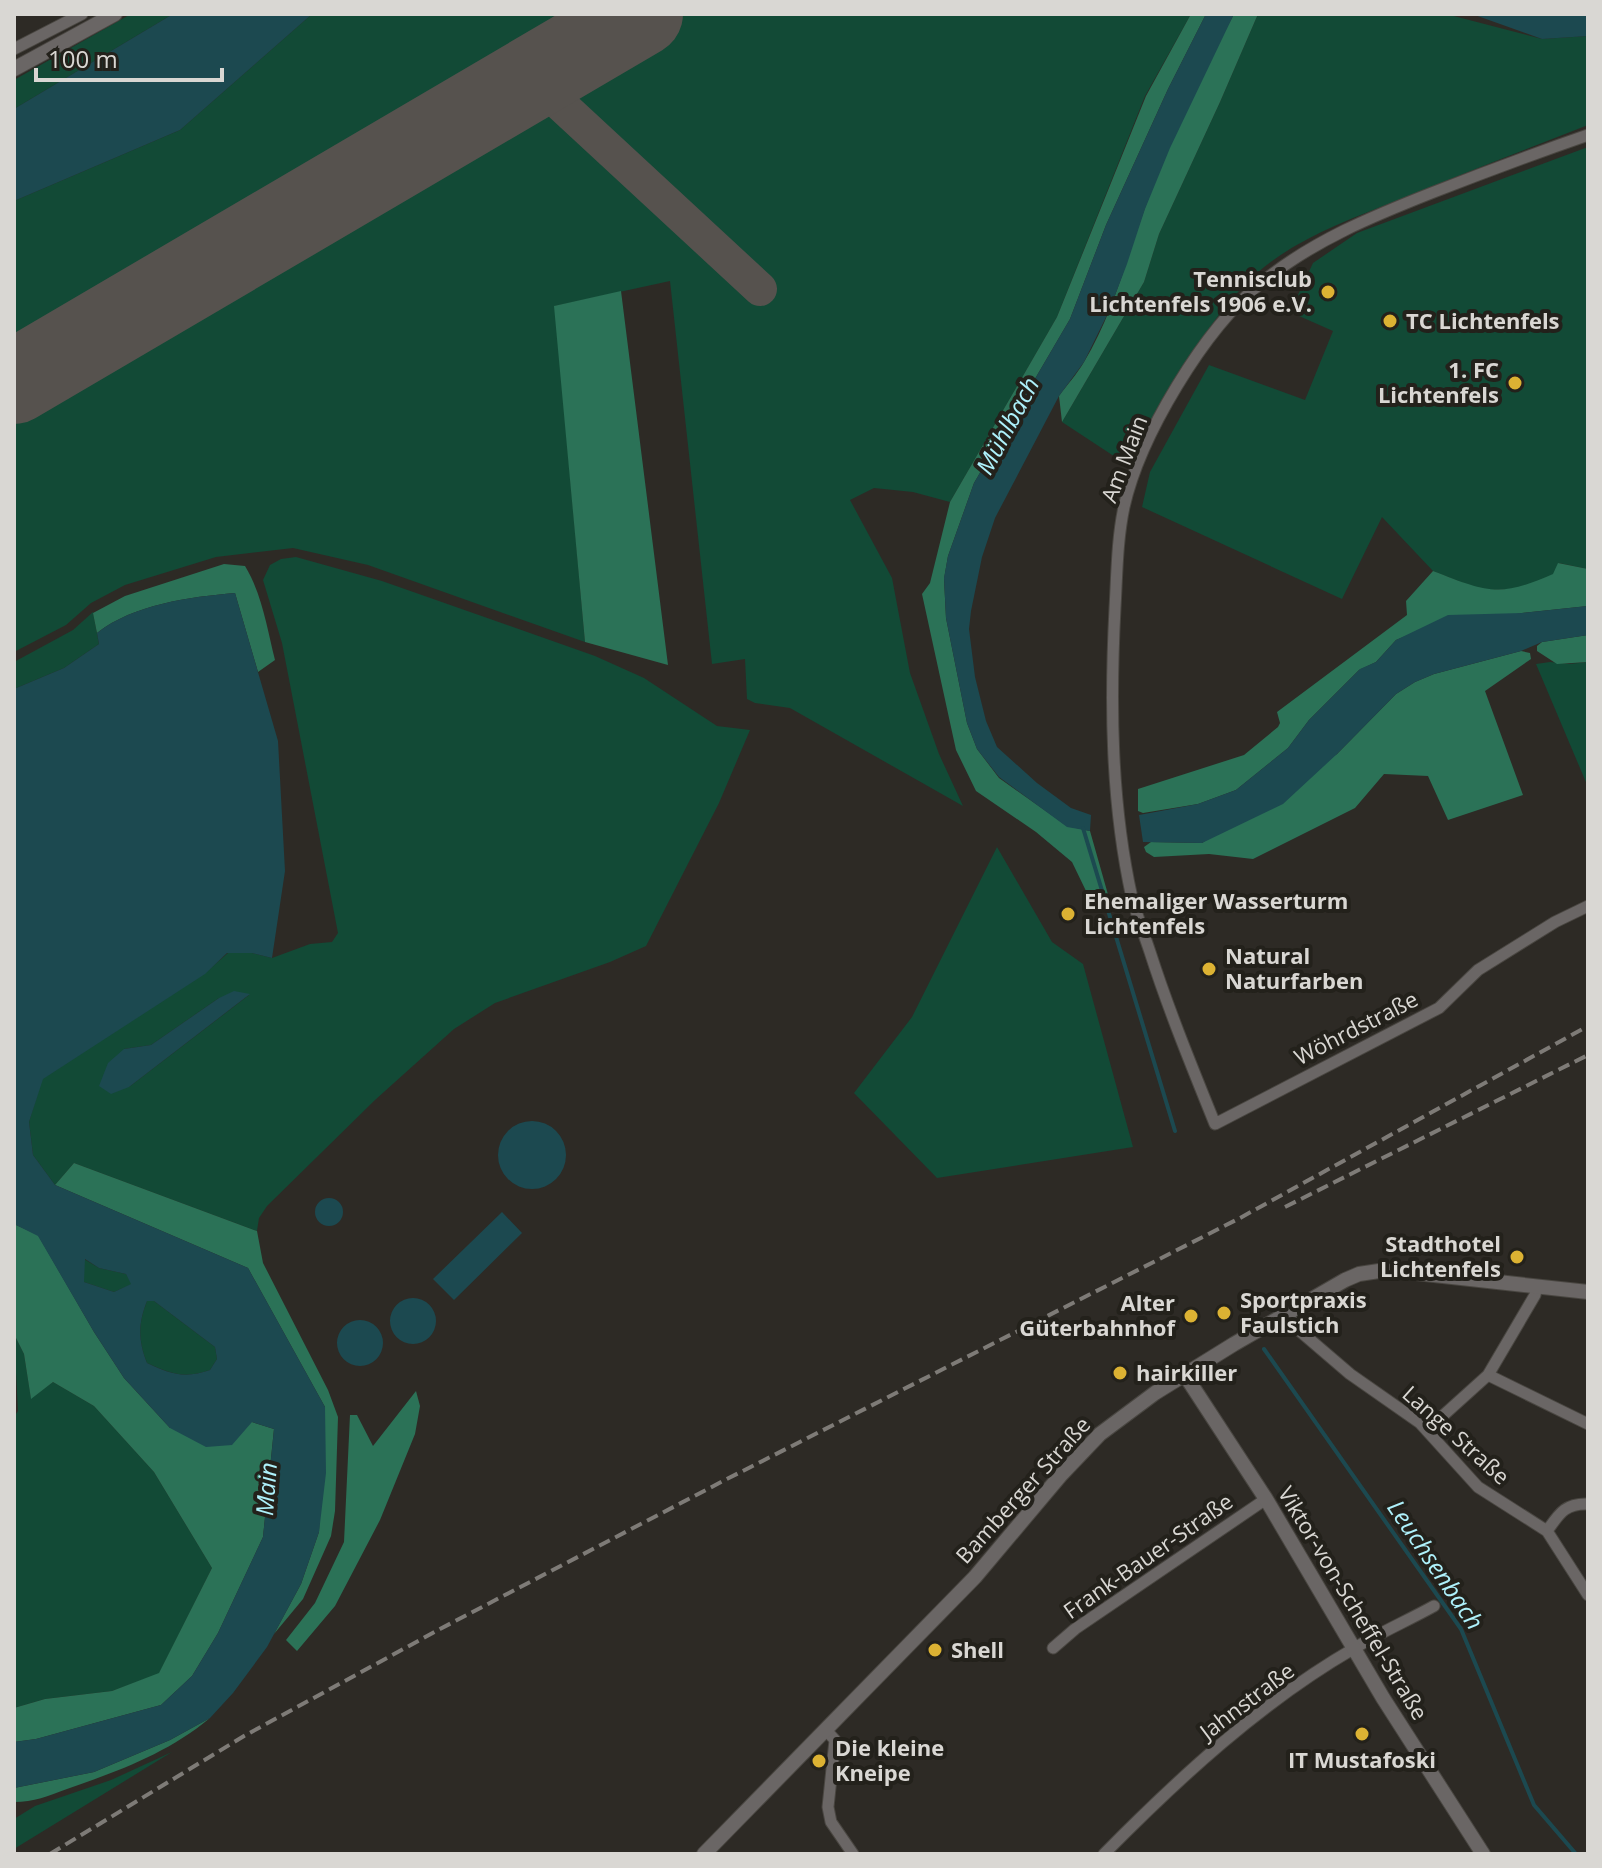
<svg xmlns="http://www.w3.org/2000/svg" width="1602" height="1868" font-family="'Open Sans',sans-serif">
  <rect width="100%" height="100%" fill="#2d2a25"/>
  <path fill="#124a36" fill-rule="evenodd" d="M131 14H173L14 109V80Z
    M312 14H1191L1145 96 1057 317 950 502 913 492 874 488 850 500 892 578 910 673 939 754 963 806 790 708 755 703 747 699 745 659 712 664 670 281 555 306 585 642 368 565 293 548 216 557 125 585 91 603 66 625 14 652V201L180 130Z
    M1258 14H1446L1542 39 1588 36V125C1524 150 1459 175 1396 201 1348 220 1295 239 1256 274 1199 326 1167 401 1132 468L1062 422 1144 282 1159 234 1220 102Z
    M1588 147V569L1559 563 1554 574 1521 589 1481 590 1433 571 1382 517 1342 599 1142 507 1150 472 1209 365 1305 400 1333 331 1290 312 1313 263 1357 233Z
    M296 557 382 581 595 656 644 678 717 726 750 730 719 803 646 946 610 962 495 1003 454 1029 375 1100 267 1206 259 1218 257 1231 74 1163 55 1185 33 1155 29 1122 42 1079 204 974 228 953H252L272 958 310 944 332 942 338 933 282 643 263 580 270 565 281 559ZM249 995 129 1087 124 1049 151 1045 219 998Z
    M93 612 99 644 64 668 14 689V662L73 630Z
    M1550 662 1569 664 1588 662V787L1536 664Z
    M997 847 1052 942 1083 964 1133 1147 937 1178 854 1093 912 1017Z
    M84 1259 99 1268 126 1274 132 1284 114 1292 84 1282Z
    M147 1301H154L215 1347 217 1359 210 1370C185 1379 171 1374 147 1363 138 1340 138 1324 147 1301Z
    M14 1334 24 1354 31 1398 53 1382 94 1406 154 1472 212 1568 159 1674 112 1691 45 1699 14 1708V1417L18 1411Z
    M172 1752 14 1849V1819L35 1806 111 1780Z"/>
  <path fill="#2b7257" d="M1191 14H1206L1168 89 1106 225 1070 319 974 483 948 556 944 579 946 618 967 723 977 749 999 778 1067 826 1090 831 1109 898 1087 893 1072 862 1036 832 976 791 956 750 922 594 930 583 950 502 1057 317 1146 96Z
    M1234 14H1258L1220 102 1159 234 1144 282 1062 422 1059 396C1067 385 1077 374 1084 362 1113 314 1126 260 1145 208 1169 142 1201 76 1234 14Z
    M621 291 668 665 585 642 554 306Z
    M1558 563 1588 569V606L1522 613 1413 633 1396 640 1376 662 1359 670 1309 720 1288 748 1236 790 1198 804 1143 813 1138 811V789L1244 755 1278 727 1280 723 1277 712 1407 615 1406 601 1433 571C1487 592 1499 598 1553 574Z
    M224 564 245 566C262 594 267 628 275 660L258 672 235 593C190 597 134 604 97 633L93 613 125 596Z
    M1588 635V662L1557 664 1537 651V646L1542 642Z
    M1521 651 1530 653 1531 659 1485 691 1523 795 1448 820 1428 776 1384 774 1355 808 1253 859 1209 854 1154 857 1146 852 1144 847 1151 842 1202 843 1337 754 1396 694 1415 682 1434 674Z
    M74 1163 257 1231 263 1263 328 1390 338 1417 335 1511 331 1536 303 1599 274 1634 301 1584 319 1532 325 1407 248 1268 55 1185Z
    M14 1224 38 1235 94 1332 124 1378 170 1428 252 1422 274 1429 263 1537 218 1633 192 1676 161 1705 36 1739 14 1742V1708L45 1699 112 1691 159 1673 212 1568 154 1472 94 1406 53 1382 31 1399 24 1354 14 1334Z
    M416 1391 420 1406 415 1434 380 1520 335 1606 297 1651 286 1640 315 1603 344 1542 350 1415H357L373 1446Z
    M210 1718C168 1753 119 1771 67 1789 48 1796 34 1802 14 1802V1788L94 1772 170 1740Z"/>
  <path fill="#1c4950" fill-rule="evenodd" d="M173 14H312L180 130 14 201V109Z
    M1206 14H1234L1170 148 1145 209 1127 264 1109 311 1084 362 1059 396 995 518 982 557 971 611 969 629 975 677 986 721 997 747 1037 783 1071 808 1091 815 1090 831 1067 827 999 777 977 749 967 723 946 618 944 578 948 556 974 483 1070 319 1106 225 1168 89Z
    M1472 14H1588V36L1542 39Z
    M235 593 278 741 285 871 272 958 252 953H227L205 974 43 1079 29 1122 33 1155 55 1185 248 1268 325 1407 326 1473 319 1532 301 1584 267 1647 233 1693 210 1718 170 1740 94 1772 14 1788V1742L36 1739 161 1705 192 1676 218 1633 263 1537 274 1429 252 1422 232 1445 206 1447 170 1428 124 1378 94 1332 38 1236 14 1224V689L64 668 99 644 97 633C134 604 190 597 235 593ZM85 1259 99 1268 126 1274 131 1284 114 1292 84 1282ZM147 1301H154L215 1347 217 1359 210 1370C185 1379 170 1374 147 1363 138 1340 138 1324 147 1301Z
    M1588 606V635L1542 642 1521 651 1434 674 1415 682 1396 694 1337 754 1283 804 1202 843 1143 842 1139 815 1198 804 1236 790 1288 748 1309 720 1360 669 1376 662 1396 640 1448 615 1522 613Z
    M234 991 250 994 129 1087 111 1094 99 1086 108 1063 124 1049 151 1045 219 998Z
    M498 1155a34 34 0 1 1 68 0a34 34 0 1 1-68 0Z
    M315 1212a14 14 0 1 1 28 0a14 14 0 1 1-28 0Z
    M502 1212 522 1233 454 1300 433 1279Z
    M390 1321a23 23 0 1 1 46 0a23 23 0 1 1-46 0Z
    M337 1343a23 23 0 1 1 46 0a23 23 0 1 1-46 0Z"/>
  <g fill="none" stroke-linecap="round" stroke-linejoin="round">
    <path stroke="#1c4950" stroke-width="4" d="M1083 828 1175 1131
      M1264 1349 1461 1629 1534 1805 1576 1854"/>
    <path stroke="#56524e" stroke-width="34" d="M531 77 760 289"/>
    <path stroke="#56524e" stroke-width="84" d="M14 382 641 14"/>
    <defs>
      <path id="minor" d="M14 49 82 14
        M1588 135C1536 153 1485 172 1434 192 1373 216 1312 241 1261 283 1204 329 1140 436 1124 507 1117 540 1117 574 1115 608 1110 704 1111 803 1132 898 1137 916 1144 934 1150 952 1169 1011 1192 1067 1215 1124L1439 1008 1478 970 1555 922 1588 906
        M1286 1313 1301 1332 1350 1374 1420 1423 1478 1487 1547 1531 1588 1595
        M1488 1375 1588 1424
        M1427 1430 1488 1375 1535 1295 1537 1287
        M1547 1531C1559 1514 1565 1503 1588 1504
        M1053 1648 1075 1629 1266 1499
        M825 1729 835 1740 828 1807 831 1822 853 1854
        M1104 1854C1179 1778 1260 1703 1353 1649 1379 1633 1407 1621 1434 1606"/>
      <path id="tertiary" d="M14 69 115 14
        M1185 1375 1266 1499 1383 1698 1483 1854
        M704 1854 975 1577 1060 1476 1100 1434 1155 1393 1234 1344 1345 1280 1359 1274 1379 1271 1407 1272 1588 1292"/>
    </defs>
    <use href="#minor" stroke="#494641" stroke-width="13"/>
    <use href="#tertiary" stroke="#494641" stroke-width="16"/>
    <use href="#minor" stroke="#6a6665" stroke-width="11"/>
    <use href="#tertiary" stroke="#6a6665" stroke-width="14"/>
    <path stroke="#7e7b77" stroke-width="4" stroke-dasharray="12 6" stroke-linecap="butt" d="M1285 1207 1588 1055
      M50 1854 244 1736 440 1629 725 1480 1240 1218 1588 1026"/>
  </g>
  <g fill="#dcb233" stroke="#23211b" stroke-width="3">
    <circle cx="1328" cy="292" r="8"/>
    <circle cx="1390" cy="321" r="8"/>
    <circle cx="1515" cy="383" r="8"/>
    <circle cx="1068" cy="914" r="8"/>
    <circle cx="1209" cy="969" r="8"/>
    <circle cx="1517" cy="1257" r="8"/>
    <circle cx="1224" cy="1313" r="8"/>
    <circle cx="1191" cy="1316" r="8"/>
    <circle cx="1120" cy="1373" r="8"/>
    <circle cx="935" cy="1650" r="8"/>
    <circle cx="1362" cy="1734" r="8"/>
    <circle cx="819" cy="1761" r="8"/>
  </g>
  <g text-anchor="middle" stroke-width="8" stroke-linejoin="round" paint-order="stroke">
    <g font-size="22" font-weight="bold" fill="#d9d7d3" stroke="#23211b" text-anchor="start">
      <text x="1312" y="287" text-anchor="end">Tennisclub<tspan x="1312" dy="25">Lichtenfels 1906 e.V.</tspan></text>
      <text x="1406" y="329">TC Lichtenfels</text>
      <text x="1499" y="378" text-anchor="end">1. FC<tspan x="1499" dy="25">Lichtenfels</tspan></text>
      <text x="1084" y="909">Ehemaliger Wasserturm<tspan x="1084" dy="25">Lichtenfels</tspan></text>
      <text x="1225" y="964">Natural<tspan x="1225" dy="25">Naturfarben</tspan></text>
      <text x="1501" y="1252" text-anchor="end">Stadthotel<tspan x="1501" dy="25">Lichtenfels</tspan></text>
      <text x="1240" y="1308">Sportpraxis<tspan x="1240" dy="25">Faulstich</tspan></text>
      <text x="1175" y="1311" text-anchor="end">Alter<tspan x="1175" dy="25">Güterbahnhof</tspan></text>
      <text x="1136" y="1381">hairkiller</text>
      <text x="951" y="1658">Shell</text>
      <text x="835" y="1756">Die kleine<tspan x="835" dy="25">Kneipe</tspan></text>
      <text x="1362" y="1768" text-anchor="middle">IT Mustafoski</text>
    </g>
    <g font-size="22" fill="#d9d7d3" stroke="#23211b">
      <text transform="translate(1124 459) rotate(-69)" y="8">Am Main</text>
      <text transform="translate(1356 1028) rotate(-27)" y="8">Wöhrdstraße</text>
      <text transform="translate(1456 1435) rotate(42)" y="8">Lange Straße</text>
      <text transform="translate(1023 1490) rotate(-48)" y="8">Bamberger Straße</text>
      <text transform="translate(1148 1556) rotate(-35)" y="8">Frank-Bauer-Straße</text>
      <text transform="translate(1353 1603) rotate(59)" y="8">Viktor-von-Scheffel-Straße</text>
      <text transform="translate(1247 1701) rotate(-37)" y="8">Jahnstraße</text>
    </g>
    <g font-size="24" font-style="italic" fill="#aef1fb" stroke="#23211b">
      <text transform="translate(1008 426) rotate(-62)" y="8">Mühlbach</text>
      <text transform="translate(267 1489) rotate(-86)" y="8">Main</text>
      <text transform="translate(1435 1565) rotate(56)" y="8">Leuchsenbach</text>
    </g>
  </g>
  <rect width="1602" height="1868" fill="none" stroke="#d9d7d3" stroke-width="32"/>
  <path d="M36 68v12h186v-12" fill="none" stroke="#d9d7d3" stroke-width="4"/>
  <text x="48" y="68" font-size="24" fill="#d9d7d3" stroke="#23211b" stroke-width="6" paint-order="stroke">100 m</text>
</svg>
